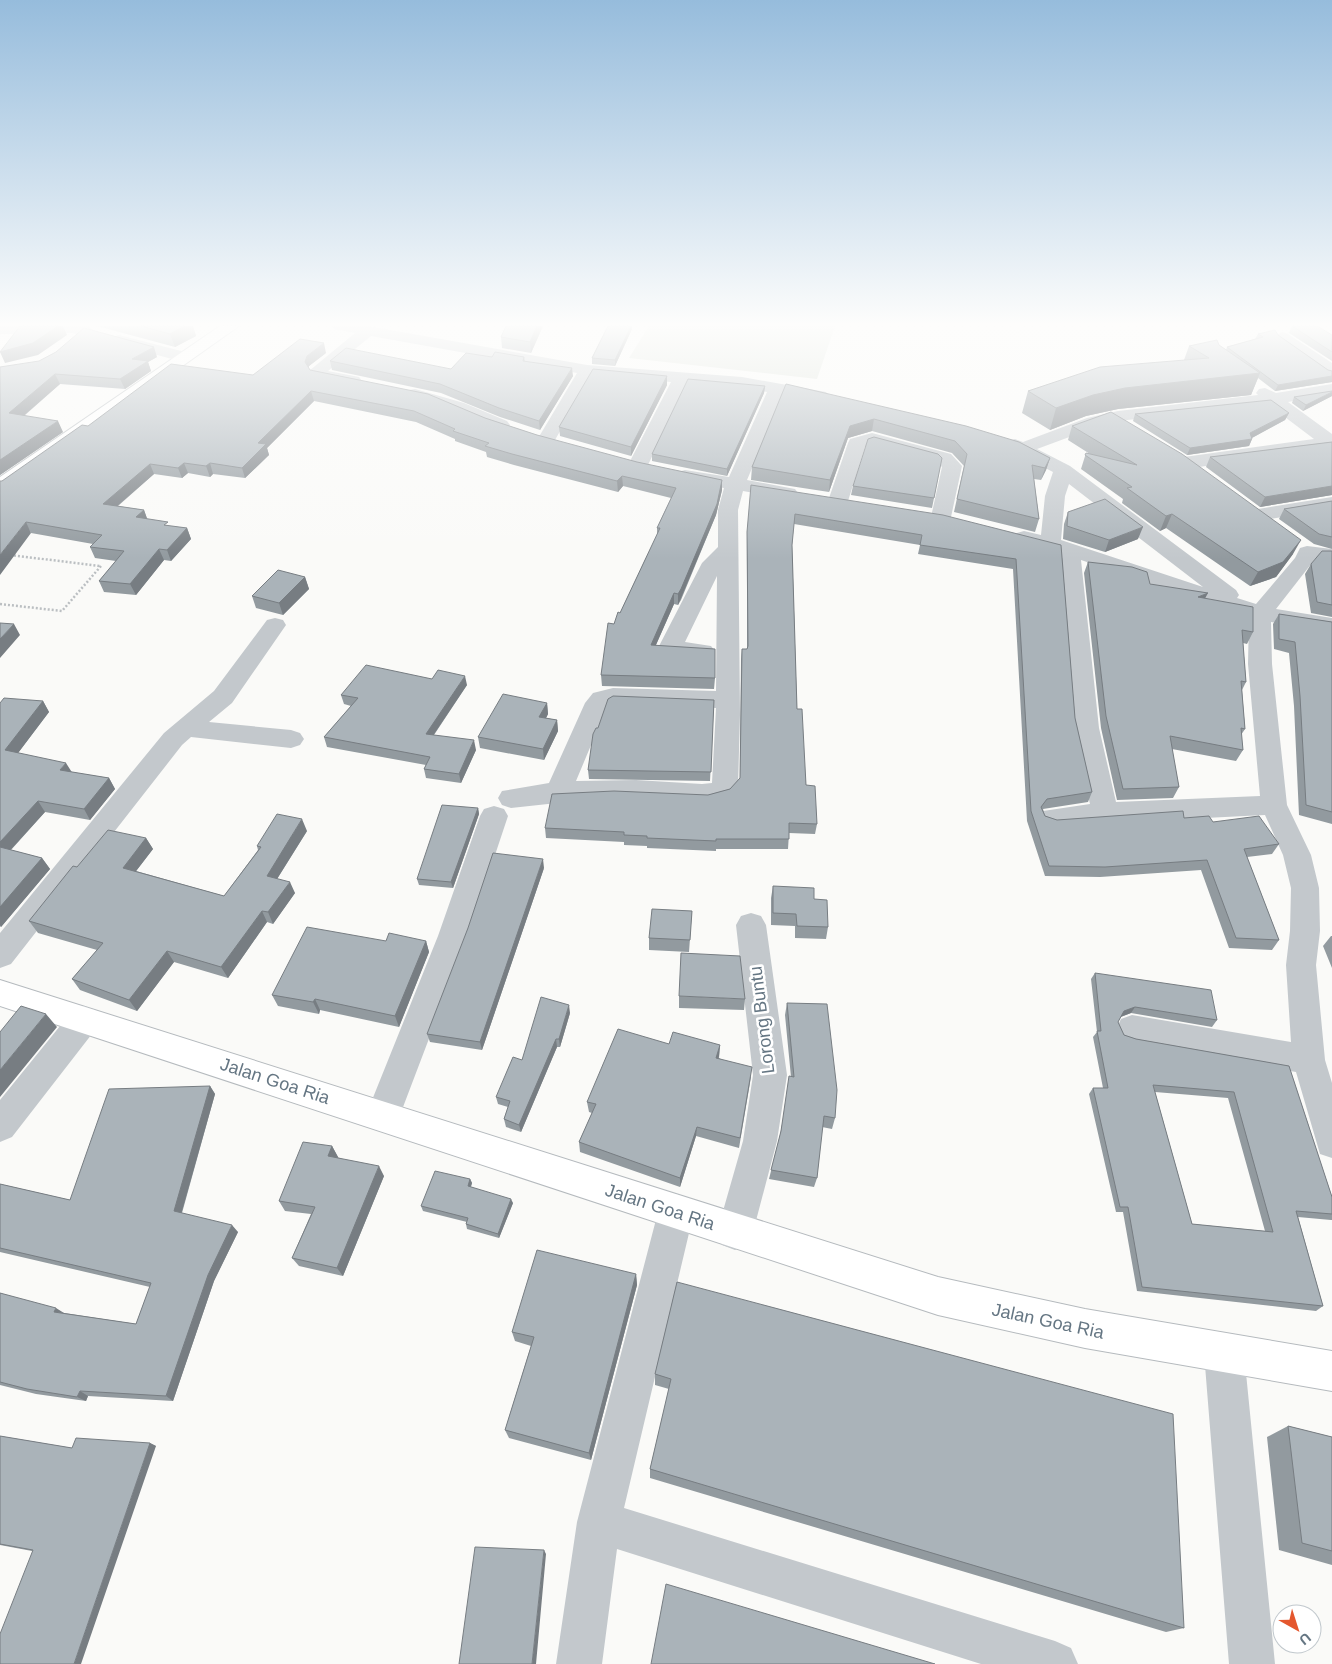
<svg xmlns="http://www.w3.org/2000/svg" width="1332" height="1664" font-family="Helvetica,sans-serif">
  <rect width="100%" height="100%" fill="#fafaf8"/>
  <path fill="#dadfd7" d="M649 326H835L817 379 629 358Z"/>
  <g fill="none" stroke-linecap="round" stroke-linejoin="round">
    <defs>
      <path id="major" d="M220 326H239L7 490 0 492V477Z
        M0 980 938 1277 1085 1309 1332 1351V1391L1085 1348 938 1315 0 1006Z"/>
    </defs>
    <use href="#major" stroke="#b5babe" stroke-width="2"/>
    <path stroke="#bbbfc2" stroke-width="2.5" stroke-dasharray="2 2" stroke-linecap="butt" d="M10 555 100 566
      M0 604 62 611 101 566"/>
    <path fill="#c3c8cc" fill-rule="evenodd" d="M0 326H89L93 330 85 335 71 333 0 334Z
      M332 326H368L587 365 742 377 826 392 829 396 826 400 820 401 783 395 747 480 795 489 798 493 795 497 788 499 743 491 738 510 740 715 738 787 734 794 708 803 594 799 511 808 502 805 498 798 502 791 549 783 585 703 593 693 613 688 716 691 717 576 685 642 711 646 715 651 711 656C696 660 677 657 662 653L658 648 702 563 718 547V510L724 488 678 480 675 476 678 472 685 470 729 477 767 392 742 387 687 383 648 465 645 469H631L628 465 671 382 592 375 555 440 553 444H539L537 440 577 373 371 336 328 371 359 377 362 381 359 385 353 386 313 378 309 371 355 333 334 329ZM611 705 716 708 712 783 702 784 636 780 576 781 607 707Z
      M1282 332 1288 334 1332 363V376L1326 375 1276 340 1274 337Z
      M119 335 189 353 191 357 189 361 183 362 113 343 111 340 113 337Z
      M1332 384V394L1288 402 1332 434V449L1184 469 1177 467 1174 463 1177 459 1184 457 1314 439 1269 405 1118 421 1099 426 1037 449 1070 466 1236 590 1239 595 1237 598 1256 604 1295 558 1300 548 1307 546 1332 549V561L1315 559 1276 609 1332 618V632L1271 622 1272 664 1287 805 1311 855 1319 888 1320 931 1316 965 1325 1060 1332 1083V1158L1320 1154 1296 1072 1132 1043 1121 1039 1116 1029 1121 1019 1132 1015 1291 1042 1286 965 1290 931 1291 888 1283 855 1265 815 1105 823 1053 828 1043 825 1039 818 1043 811 1090 804 1073 728 1059 553 1017 541 1014 537 1017 533 1024 531 1041 535 1045 496 1053 472 1008 449 1006 445 1008 441 1015 439 1023 442 1087 418 1118 411 1258 395 1256 393 1259 389 1265 388 1276 393ZM1069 484 1203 587 1061 540 1065 496ZM1081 560 1249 617 1248 664 1260 796 1116 802 1099 728Z
      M415 389 464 403 507 421 510 425 507 429H495L452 411 409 398 406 394 409 390Z
      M872 433 951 454 962 466 951 517 948 521 941 523 934 521 931 517 942 467 937 462 872 445 865 447 848 501 845 505H831L828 501 848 443 850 439Z
      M1332 497V509L1258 521 1251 519 1248 515 1251 511 1258 509Z
      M275 618 283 620 286 625 232 703 209 722 291 730 300 733 304 739 300 745 291 748 191 737 182 745 11 964 0 968V933L164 733 214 691 267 620Z
      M494 806 504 809 508 816 468 936 400 1115 395 1126 383 1131 371 1126 366 1115 438 936 480 816 484 809Z
      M751 913 761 916 766 925 787 1075 777 1141 753 1232 748 1245 735 1250 722 1245 717 1232 743 1141 753 1075 736 925 741 916Z
      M84 1006 95 1010 100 1020 95 1030 12 1137 0 1142V1100L73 1010Z
      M676 1194 689 1199 694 1212 624 1508 1055 1641 1071 1648 1078 1664H981L617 1549 602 1664H556L577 1522 658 1212 663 1199Z
      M1224 1333 1238 1339 1244 1353 1275 1664H1229L1204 1353 1210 1339Z"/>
    <use href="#major" fill="#fff" fill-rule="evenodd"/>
  </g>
  <path fill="#929a9f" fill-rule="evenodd" d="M97 326H193L196 336 175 347Z
    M543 326 531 353 502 348 501 337Z
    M608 326H632V329L615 366 592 364V358Z
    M1292 326 1332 335V361L1289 333Z
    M1258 334 1278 335 1328 370 1332 371V382L1275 391 1258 378 1251 395 1118 409 1086 416 1050 430 1022 413 1028 391 1184 360 1189 346 1219 345 1226 350 1227 347 1255 339Z
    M326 353 309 366V368L310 370 485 418 537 435 722 490 716 515 681 600 678 605 674 604 656 645 715 678 714 689 602 686 601 675 614 624 620 613 657 535V528L671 498 623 486 618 492 514 465 487 457 486 452 455 441V439L416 422 314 401 267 448 269 455 245 478 213 474 210 477 188 473 182 478 154 474 118 506 144 510 147 519 169 526 187 528 191 539 171 561 164 560 136 595 104 592 99 581 116 561 95 558 90 547 93 544 31 533 2 481 88 426Z
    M157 357 148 362 151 371 125 389 60 384 24 416 63 432 0 475V367Z
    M492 357H524L525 361 573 376 540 430 500 417 441 393 332 370 330 361 451 369Z
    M667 376V385L631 456 560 436 559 427Z
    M786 384 1050 458 1046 470 1041 480 1034 479 1039 519 1035 532 954 512 964 466 952 453 872 431 848 438 829 492 751 480 752 467Z
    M765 386 764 393 727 476 652 461V454Z
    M1332 396 1303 411 1292 403 1294 397Z
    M1289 413 1285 420 1252 438V439L1249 446 1187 455 1133 421 1135 414Z
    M1072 426 1293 554 1276 577 1250 586 1166 528 1160 531 1122 503 1123 499 1081 469 1086 453 1090 454 1068 440Z
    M1332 442V495L1260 507 1206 467 1210 457Z
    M942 458 932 508 851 495 853 486Z
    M751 485 1061 545 1075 718 1092 792 1088 802 1043 809 1045 816 1057 820 1184 818 1213 822 1279 844 1272 854 1247 857 1279 940 1272 950 1229 948 1201 870 1100 877 1045 876 1027 821 1013 569 918 554 920 545 794 524 792 545 797 709 806 785 817 824 815 834 789 833 788 849H716V851L647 848V846L624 845V842L546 838 545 828 708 795 730 789 740 779 741 659 742 649H747V542Z
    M1332 501V549L1314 544 1279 519 1284 509Z
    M1068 512 1138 539 1105 552 1063 539 1064 524Z
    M1332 551V617L1311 613 1305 574 1311 564Z
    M1088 562 1150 584 1205 598 1253 632 1247 644 1243 643 1246 682 1242 690 1245 729 1241 735 1243 750 1236 761 1172 749 1179 787 1173 798 1117 800 1101 728 1084 573Z
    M305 577 309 589 283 615 256 608 252 596Z
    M1279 614 1332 622V824L1299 815 1294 706 1289 653 1274 649 1273 624Z
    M467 685 434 735 476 750 461 783 426 778 424 769 426 765 327 747 324 737 351 706 344 704 341 695Z
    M714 700 710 781 589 779 588 770 598 728Z
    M43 701 49 712 18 753 71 772 109 778 115 789 90 820 45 812 11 850 42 858 50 869 1 927 0 926V703Z
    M547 703 548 714 546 718 557 720 558 731 544 760 480 748 478 737Z
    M478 808 479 814 453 888 419 885 417 879Z
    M307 831 277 879 295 893 273 924 267 922 228 978 174 962 137 1011 80 990 72 979 97 950 38 933 29 921 146 838 153 849 136 871 224 896 258 850 257 846Z
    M544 868 482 1050 430 1042 427 1034Z
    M773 886 814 899 828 927 826 939 795 938V926L771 925V898Z
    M692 911 689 952 649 950V938Z
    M1331 936H1332V968L1323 946Z
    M386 941H426L429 952 399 1027 320 1010 319 1014 278 1006 272 995Z
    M1095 973 1217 1020 1212 1027 1131 1013 1121 1017 1118 1022 1124 1035 1136 1039 1289 1066 1332 1197V1220H1331L1298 1217 1323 1306 1316 1311 1137 1291 1123 1212H1116L1089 1094 1093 1088H1103L1093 1037 1097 1032 1091 979ZM1155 1092 1228 1098 1265 1231 1192 1224Z
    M679 996 745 999 744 1010 679 1008Z
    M787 1003 835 1118 832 1129 822 1127 817 1178 814 1187 769 1179 780 1135 791 1077 785 1015Z
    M570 1013 560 1047H557L521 1132 506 1127 504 1119 508 1107 498 1104 496 1097 522 1060Z
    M669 1044 720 1045 719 1058 751 1077 739 1148 696 1136 680 1187 580 1152 579 1142 592 1113 589 1112 587 1102Z
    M210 1086 215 1094 182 1213 238 1232 214 1281 173 1401 88 1396 86 1401 36 1394 0 1385V1293L64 1313 136 1324 150 1287 0 1252V1184L70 1200Z
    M332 1146 338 1157H337L384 1176 343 1276 299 1266 292 1258 311 1214 285 1211 279 1201Z
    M470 1179 472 1183 471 1187 513 1203 499 1238 467 1229 466 1224 467 1222 423 1211 421 1206Z
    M636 1274 637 1285 591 1460 509 1438 505 1430 531 1346 515 1341 512 1332Z
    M677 1282 1184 1628 1166 1632 650 1478V1469L669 1389 655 1385V1374Z
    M1288 1426 1332 1437V1565L1279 1550 1267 1437Z
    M0 1436 72 1448 150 1443 156 1446 32 1551 0 1545Z"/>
  <path fill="#777d82" d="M58 326H63L67 335 38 355 5 363 0 352Z
    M178 326H193L196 336 175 347 170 334Z
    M537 326H543L531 353 530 342Z
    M631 326H632V329L615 366V360Z
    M324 343 326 353 309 366 307 372 305 362 307 356Z
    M154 347 157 357 148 362 151 371 125 389 120 379 132 359Z
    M572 368 573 376 540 430 539 421Z
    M1260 373 1251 395 1118 409 1086 416 1050 430 1056 408 1093 395 1125 388Z
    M55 374 60 384 14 424 9 413Z
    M667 376V385L631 456V447Z
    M1332 376V382L1275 391 1278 385Z
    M765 386 764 393 727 476V469Z
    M311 391 314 401 267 448 269 455 245 478 242 468 258 443Z
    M1332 392V396L1303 411 1306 405Z
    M1289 413 1285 420 1248 440 1252 439 1249 446 1187 455 1190 448 1250 433Z
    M874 419 872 431 848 438 829 492 830 480 850 426Z
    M58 421 63 432 0 475V460Z
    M1050 458 1046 470 1041 480 1045 468Z
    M184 463 188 473 182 478 178 468Z
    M210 463 213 474 210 477 206 466Z
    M150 464 154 474 108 514 103 504Z
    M622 476 623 486 618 492 617 481Z
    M722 480V490L716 515 678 605V594Z
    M1332 486V495L1260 507 1265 497Z
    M144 510 148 521 136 517Z
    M1172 514 1166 528 1160 531 1166 516Z
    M26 522 31 533 0 575V555Z
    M1143 527 1138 539 1105 552 1109 540Z
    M187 528 191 539 171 561 167 550Z
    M1301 540 1293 554 1276 577 1250 586 1258 572Z
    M159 549 164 560 136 595 130 584Z
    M305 577 309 589 283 615 279 603Z
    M674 593V604L651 656V645Z
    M1208 593 1202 604 1198 597Z
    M14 624 20 635 0 658V639Z
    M465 676 467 685 428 743 426 734Z
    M43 701 49 712 12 761 5 750Z
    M547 703 548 714 541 728 539 717Z
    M557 720 558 731 544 760 543 749Z
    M474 740 476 750 461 783 459 774Z
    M66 763 73 774 60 770Z
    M109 778 115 789 90 820 84 809Z
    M38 801 45 812 4 857 0 851V842Z
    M478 808 479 814 453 888 451 882Z
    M302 819 307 831 272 887 267 876Z
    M146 838 153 849 130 879 123 868Z
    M42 858 50 869 1 927 0 925V907Z
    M543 859 544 868 482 1050 480 1042Z
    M290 882 295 893 273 924 268 912Z
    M262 911 267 922 228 978 221 967Z
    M426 941 429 952 399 1027 395 1016Z
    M167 951 174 962 137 1011 129 1000Z
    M315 999 320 1010 319 1014 313 1002Z
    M569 1005 570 1013 560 1047 559 1039Z
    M1135 1007 1131 1013 1120 1017 1124 1011Z
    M46 1014 57 1027 0 1097V1070Z
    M556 1039 557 1047 521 1132 519 1125Z
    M720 1045 719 1056 715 1068 716 1058Z
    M210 1086 215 1094 180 1218 174 1211Z
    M697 1127 696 1136 680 1187V1178Z
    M332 1146 338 1157 334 1166 328 1156Z
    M379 1166 384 1176 343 1276 337 1268Z
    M470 1179 472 1183 469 1191 468 1186Z
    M511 1199 513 1203 499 1238 498 1234Z
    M232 1225 238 1232 214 1281 173 1401 166 1396 208 1275Z
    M636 1274 637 1285 591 1460 589 1453Z
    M56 1308 64 1313 54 1312Z
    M80 1391 88 1396 86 1401 77 1397Z
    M150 1443 156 1446 81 1664H74Z
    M544 1550 546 1554 536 1664H532Z"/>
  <path fill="#aab3b9" stroke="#777d82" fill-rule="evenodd" d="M20 326H58L33 343 0 352Z
    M141 326H184L170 334Z
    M506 326H537L530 342 501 337Z
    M608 326H631L615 360 592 358Z
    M1292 326H1317L1332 335V352Z
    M84 328 154 347 132 359 148 361 120 379 55 374 9 413 58 421 0 460V367L39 361 56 352Z
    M1275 330 1278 335 1328 370 1332 371V376L1278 385 1227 347 1263 337 1258 334Z
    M300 339 324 343 307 356 305 362 310 370 428 394 485 418 537 435 637 462 722 480 717 504 681 589 678 594 674 593 651 645 715 649V678L601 675 608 623 614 624 618 612 620 613 660 528H657L676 488 622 476 617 481 512 454 485 446 489 443 453 431 455 429 414 411 311 391 258 443 266 444 242 468 210 463 206 466 184 463 178 468 150 464 103 504 144 510 136 517 168 522 164 525 187 528 167 550 159 549 130 584 99 581 124 551 90 547 102 535 26 522 0 555V481H2L82 425 88 426 171 364 253 375Z
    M1217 340 1219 345 1260 373 1125 388 1093 395 1056 408 1028 391 1100 367 1209 358 1189 346Z
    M346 348 451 369 466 353 492 357 495 352 524 357 523 361 572 368 539 421 499 408 440 384 330 361Z
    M593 369 667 376 631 447 559 427Z
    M688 379 765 386 727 469 652 454Z
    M786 384 966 426 1019 442 1050 458 1045 468 1032 465 1039 519 957 499 967 454 955 441 874 419 850 426 830 480 752 467Z
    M1332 391V392L1306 405 1294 397Z
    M1271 400 1289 413 1250 433 1252 439 1190 448 1135 414Z
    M1111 412 1182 454 1301 540 1283 562 1258 572 1172 514 1166 516 1127 488 1132 487 1085 455 1086 453 1137 465 1072 426Z
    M874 437 938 454 942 458 934 498 853 486 868 439Z
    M1332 442V486L1265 497 1210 457Z
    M751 485 943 515 1061 545 1075 718 1092 792 1047 799 1041 807 1045 816 1057 820 1183 811 1184 818 1209 816 1213 822 1259 816 1279 844 1244 849 1279 940 1236 938 1207 860 1105 867 1049 866 1031 811 1016 559 920 545 922 535 795 514 792 545 797 709H802L806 785 815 786 817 824 789 823V839H716V841L647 838V836L624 835V832L545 828 552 794 614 791 708 795 730 789 740 778 742 649H747L748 646 747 532Z
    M1105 499 1143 527 1109 540 1067 526 1068 512Z
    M1332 501V537L1319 534 1284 509Z
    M1322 551H1332V605L1317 602 1311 564Z
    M1088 562 1132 567 1147 572 1150 584 1208 593 1198 597 1253 607V632L1242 630 1246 682 1241 681 1245 729 1241 728 1243 750 1170 736 1179 787 1123 789 1106 716Z
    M278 570 305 577 279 603 252 596Z
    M1279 614 1332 622V812L1306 805 1300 696 1295 642 1279 639Z
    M0 623 14 624 0 639Z
    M366 665 432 679 438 670 465 676 426 734 474 740 459 774 424 769 430 757 324 737 358 698 341 695Z
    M503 694 547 703 539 717 557 720 543 749 478 737Z
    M613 696 714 700 711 772 588 770 593 734 596 728H598L608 699Z
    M4 698 43 701 5 750 66 763 60 770 109 778 84 809 38 801 0 842V703Z
    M442 805 478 808 451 882 417 879Z
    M277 814 302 819 267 876 290 882 268 912 262 911 221 967 167 951 129 1000 72 979 103 943 29 921 73 866 77 867 108 830 146 838 123 868 224 896 261 847 257 846Z
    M0 847 42 858 0 907Z
    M493 853 543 859 480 1042 427 1034 468 928Z
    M773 886 814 888V899L827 900 828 927 797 926 796 914 773 913Z
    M652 909 692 911 690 940 649 938Z
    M307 927 386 941 389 933 426 941 395 1016 315 999 313 1002 272 995Z
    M681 953 740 956 745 999 679 996Z
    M1095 973 1211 990 1217 1020 1135 1007 1124 1011 1118 1022 1124 1035 1136 1039 1289 1066 1332 1197V1214L1296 1211 1323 1306 1142 1287 1128 1207H1120L1093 1088H1108L1097 1031H1101ZM1153 1085 1234 1092 1273 1232 1192 1224Z
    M541 997 569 1005 559 1039H556L519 1125 504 1119 510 1101 496 1097 513 1057 522 1060Z
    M787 1003 827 1004 837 1090 835 1118 824 1116 817 1178 771 1170 781 1131 789 1076 794 1077Z
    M21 1006 46 1014 0 1070V1032Z
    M618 1029 669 1044 673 1032 720 1045 716 1058 752 1067 740 1138 697 1127 680 1178 579 1142 596 1104 587 1102Z
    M210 1086 174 1211 232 1225 208 1275 166 1396 80 1391 77 1397 27 1389 0 1382V1293L56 1308 54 1312 136 1324 151 1283 0 1248V1184L70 1200 109 1089Z
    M303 1142 332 1146 328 1156 379 1166 337 1268 292 1258 315 1207 279 1201Z
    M435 1171 470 1179 468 1186 511 1199 498 1234 466 1224 468 1218 421 1206Z
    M537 1250 636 1274 589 1453 505 1430 534 1337 512 1332Z
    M677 1282 1173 1414 1184 1628 650 1469 671 1379 655 1374Z
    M1288 1426 1332 1437V1551L1302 1543Z
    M0 1436 72 1448 76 1438 150 1443 74 1664H0V1634L33 1550 0 1544Z
    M475 1547 544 1550 532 1664H459Z
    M666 1584 935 1664H651Z"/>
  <linearGradient id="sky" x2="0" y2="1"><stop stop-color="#96bcdc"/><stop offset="0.58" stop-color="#fdfdfc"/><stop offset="1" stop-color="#fdfdfc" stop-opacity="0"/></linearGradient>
  <rect width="1332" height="559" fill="url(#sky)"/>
  <g text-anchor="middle" stroke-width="5" stroke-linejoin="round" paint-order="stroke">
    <g font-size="18" fill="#657683" stroke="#fff">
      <text transform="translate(762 1020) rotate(-97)" y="6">Lorong Buntu</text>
      <text transform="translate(275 1081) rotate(18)" y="6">Jalan Goa Ria</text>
      <text transform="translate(660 1207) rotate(18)" y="6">Jalan Goa Ria</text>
      <text transform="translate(1048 1321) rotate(12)" y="6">Jalan Goa Ria</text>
    </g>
  </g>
  <g transform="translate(1297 1629) rotate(141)"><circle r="24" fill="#ffffff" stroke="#c1c8cd"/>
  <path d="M0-4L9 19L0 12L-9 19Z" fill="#e4572e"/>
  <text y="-8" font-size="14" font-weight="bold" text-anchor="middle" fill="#657683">U</text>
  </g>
</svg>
